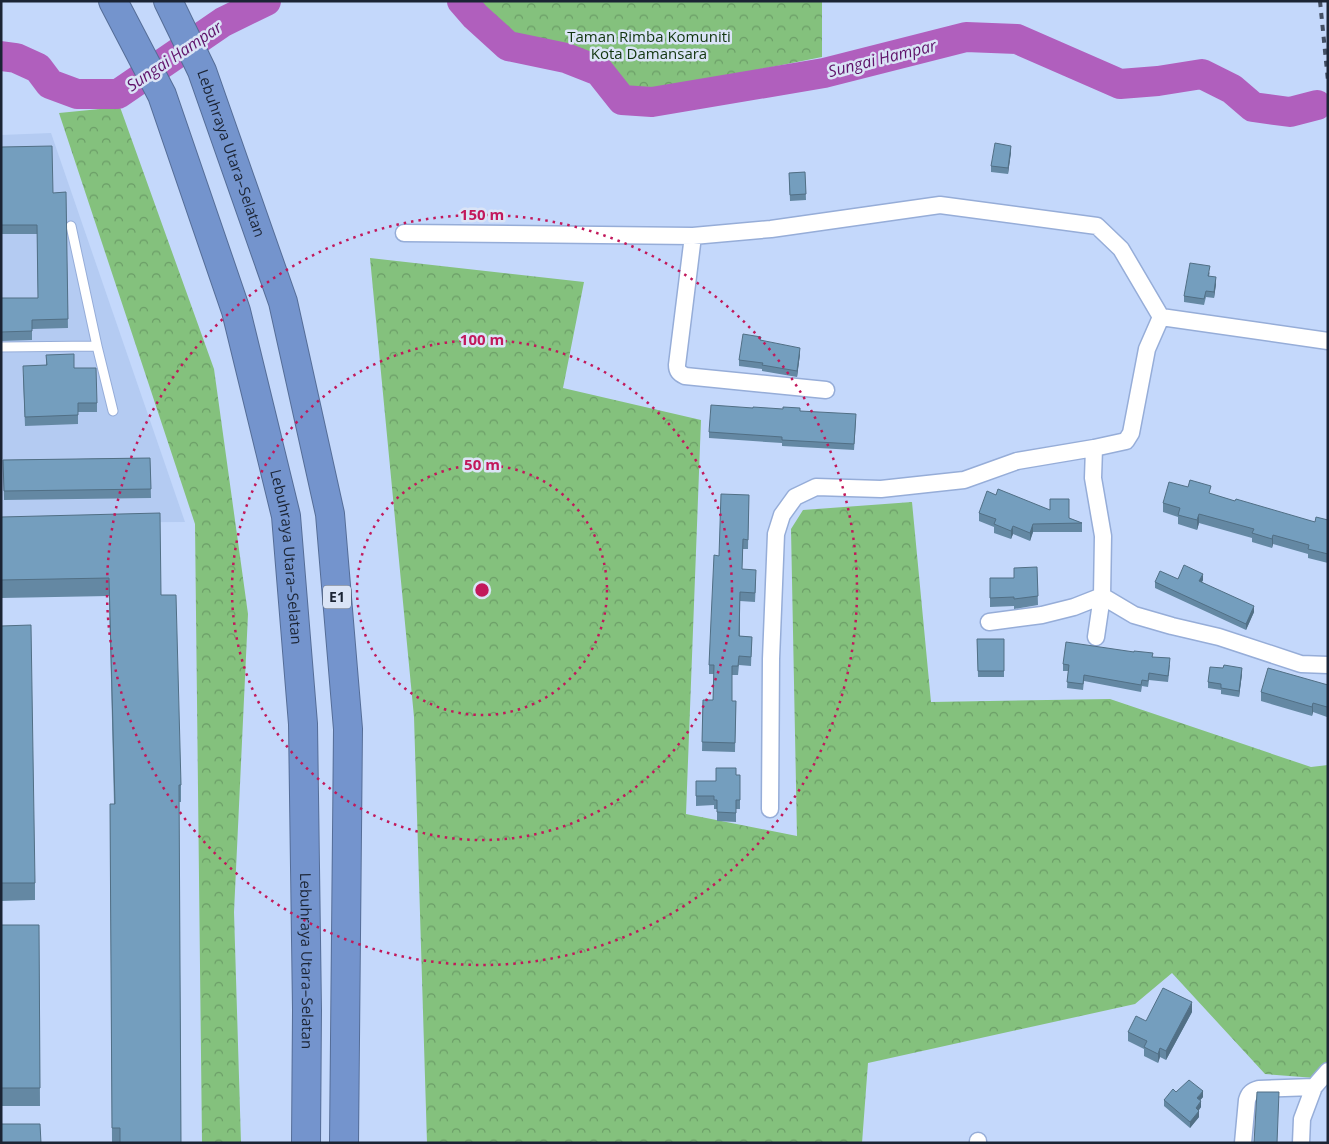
<svg xmlns="http://www.w3.org/2000/svg" width="1329" height="1144" font-family="'Open Sans',sans-serif">
  <defs>
    <pattern id="forest-crowns" width="20" height="18" patternUnits="userSpaceOnUse" patternTransform="scale(1.25)"><rect width="20" height="18" fill="#84c17d"/><path d="M2 6a3 3 0 1 1 6 0M12 15a3 3 0 1 1 6 0" fill="none" stroke="#6b9d67"/></pattern>
  </defs>
  <rect width="100%" height="100%" fill="#c4d8fb"/>
  <path fill="#b4cbf2" d="M51 133 185 522 1 523V135Z"/>
  <path fill="url(#forest-crowns)" d="M475 1H822V57L661 89 625 88 605 64 569 46 514 35Z
    M120 107 214 369 248 614 234 912 241 1143H202L195 524 59 113Z
    M370 258 584 282 563 388 701 420 686 814 797 836 791 529 803 510 912 502 931 702 1110 699 1311 767 1328 765V1079L1265 1074 1172 973 1135 1004 868 1063 862 1143H427L414 717Z"/>
  <g fill="none" stroke-linecap="round" stroke-linejoin="round">
    <path stroke="#b05fbd" stroke-width="30" d="M462 1 475 16 508 46 566 58 599 71 622 100 652 102 824 73 966 37 1017 39 1120 84 1158 81 1202 74 1232 89 1253 107 1290 112 1317 105
      M1 56 16 58 38 68 50 84 77 94H118L223 22 266 1"/>
    <defs>
      <path id="service" d="M71 226 97 346
        M1 347 97 346 113 411"/>
      <path id="minor" d="M404 233 693 236 771 229 940 205 1097 226 1121 249 1161 317
        M693 236 677 365C677 371 679 373 685 376L826 390
        M1094 448 1093 478 1103 536 1102 596 1134 615 1172 626 1219 637 1301 664 1328 665
        M989 622 1042 615 1074 607 1102 596 1096 637
        M770 809 771 659 776 534 782 515 795 497 816 487 881 489 964 480 1017 461 1094 448 1126 441 1131 433 1147 349 1161 317 1328 341
        M978 1143V1141
        M1243 1143 1247 1100C1249 1093 1252 1091 1259 1089L1314 1087
        M1301 1143 1302 1119 1314 1087 1328 1071"/>
      <g id="motorway">
        <path id="s1" d="M113 1 162 95 236 311 286 516 303 724 307 1010 306 1143"/>
        <path id="s2" d="M168 1 202 71 283 302 330 514 348 729 344 1143"/>
      </g>
    </defs>
    <use href="#service" stroke="#96add8" stroke-width="11"/>
    <use href="#minor" stroke="#96add8" stroke-width="19"/>
    <use href="#motorway" stroke="#556d97" stroke-width="30"/>
    <use href="#service" stroke="#fff" stroke-width="9"/>
    <use href="#minor" stroke="#fff" stroke-width="16"/>
    <use href="#motorway" stroke="#7494cd" stroke-width="28"/>
    <path stroke="#445065" stroke-width="4" stroke-dasharray="6 6" stroke-linecap="butt" d="M1320 1 1328 81"/>
  </g>
  <path fill="#6488a3" d="M1 147 53 193 66 192 68 328 32 329V340L1 341V298H38L37 234H1Z
    M1011 152 1008 174 991 172V166Z
    M805 172 806 200 790 201 789 173Z
    M1210 272 1209 276 1216 284 1214 298 1206 297 1204 305 1184 302V296Z
    M761 340 800 354 797 377 762 371V369L739 366V360Z
    M46 355 74 368 97 403V412H78V424L25 426 23 375 46 365Z
    M800 411 856 421 854 450 782 446V443L709 438V432Z
    M150 458 151 498 4 500 3 460Z
    M1211 494 1235 501 1315 522 1328 520V563L1308 558V554L1273 544 1272 548 1252 542V538L1199 523 1197 530 1178 524V517L1163 512V503Z
    M749 495 748 549H743L742 569 756 579 755 602 740 601V636L752 637 751 666 739 665 738 675H732V701H736L735 752 702 751 703 700H713L714 674H709V665L719 556Z
    M996 495 1069 518 1082 523V532H1033L1030 541 1013 534 1011 539 994 533V527L979 521V513Z
    M1 517 161 595 181 785V802H179L181 1143H112L110 804H114L109 596 1 598Z
    M1037 567 1038 605 1014 609V606L990 607V578H1014Z
    M1178 579 1203 580 1202 582 1254 612 1246 630 1155 588V582Z
    M1 626 35 883V900L1 901Z
    M977 639H1004V677H978Z
    M1152 657 1170 665 1168 682 1149 680 1148 687 1142 686 1141 692 1084 681 1083 690 1067 688 1068 671H1063V664Z
    M1242 674 1239 697 1221 694V690L1208 688V682Z
    M1328 685 1327 717 1313 712 1312 716 1261 701V692Z
    M736 775 740 784V809H736V822L717 821V809H714V805L696 806V781H716Z
    M1 925H39L40 1106H1Z
    M1192 1012 1166 1060 1160 1057 1158 1063 1144 1056V1049L1128 1041V1032L1146 1021Z
    M1176 1092 1203 1097 1200 1100 1201 1107 1199 1110V1117L1190 1128 1164 1106V1100Z"/>
  <path fill="#516f85" d="M1011 146V152L1008 174V168Z
    M1216 277V284L1214 298V292Z
    M800 348V354L797 377V371Z
    M1199 514V523L1197 530V520Z
    M1033 524V532L1030 541V533Z
    M1013 526V534L1011 539V531Z
    M1273 535V544L1272 548V539Z
    M1203 574V580L1199 587V581Z
    M1254 606V612L1246 630V624Z
    M1242 668V674L1239 697V691Z
    M1313 703V712L1312 716V707Z
    M1328 704V713L1327 717V707Z
    M1192 1002V1012L1166 1060V1051Z
    M1160 1048V1057L1158 1063V1054Z
    M1203 1091V1097L1197 1104V1098Z
    M1201 1101V1107L1196 1114V1108Z
    M1199 1111V1117L1190 1128V1122Z"/>
  <path fill="#749ebe" stroke="#516f85" d="M995 143 1011 146 1008 168 991 166Z
    M52 146 53 193 66 192 68 319 32 320V331L1 332V298H38L37 225H1V147Z
    M805 172 806 194 790 195 789 173Z
    M1190 263 1210 266 1208 276 1216 277 1214 292 1206 291 1204 299 1184 296Z
    M743 334 761 337 760 340 800 348 797 371 762 365 763 363 739 360Z
    M74 354V368H96L97 403H78V415L25 417 23 366 47 365 46 355Z
    M711 405 753 408V407L783 409V407L800 408V411L856 414 854 444 782 440V437L709 432Z
    M150 458 151 489 4 491 3 460Z
    M1190 480 1211 486 1209 493 1235 501 1236 499 1315 522 1316 517 1328 520V554L1308 549 1309 545 1273 535 1272 539 1252 533 1254 529 1199 514 1197 520 1178 515 1180 508 1163 503 1169 482 1188 487Z
    M998 489 1050 510V499H1069V518L1082 523 1033 524 1030 533 1013 526 1011 531 994 524 996 519 979 513 987 491 996 495Z
    M721 494 749 495 748 540 743 539 742 569 756 570 755 593 740 592 739 636 752 637 751 657 739 656 738 666H732V701H736L735 743 702 742 703 700H713L714 665H709L711 620 714 555 719 556Z
    M160 513 161 595H176L181 785H179L181 1143H120V1128H112L110 804H115L109 578 1 580V517Z
    M1184 565 1203 574 1199 581 1254 606 1246 624 1155 582 1160 571 1178 579Z
    M1037 567 1038 596 1014 599V597L990 598V578H1014V568Z
    M31 625 35 883H1V626Z
    M977 639H1004V671H978Z
    M1066 642 1134 652V651L1153 653 1152 657 1170 658 1168 676 1149 673 1148 681 1142 680 1141 685 1084 675 1083 684 1067 682 1069 665 1063 664Z
    M1224 665 1242 668 1239 691 1221 688V684L1208 682 1210 667 1223 668Z
    M1268 668 1328 685V704L1327 707 1313 703 1312 707 1261 692Z
    M716 768H736V775H740V800H736V813L717 812V800H714V796H696V781H716Z
    M1 925H39L40 1088H1Z
    M1163 988 1192 1002 1166 1051 1160 1048 1158 1054 1144 1047 1147 1041 1128 1032 1136 1016 1146 1021Z
    M1189 1080 1203 1091 1197 1098 1201 1101 1196 1108 1199 1111 1190 1122 1164 1100 1173 1089 1176 1092Z
    M1257 1092H1279L1277 1143H1254Z
    M1 1124H40L41 1143H1Z"/>
  <g fill="none" stroke="#c2185b" stroke-width="2.5" stroke-dasharray="2.5 5">
    <circle cx="482" cy="590" r="125"/>
    <circle cx="482" cy="590" r="250"/>
    <circle cx="482" cy="590" r="375"/>
  </g>
  <g text-anchor="middle" stroke-width="5" stroke-linejoin="round" paint-order="stroke">
    <rect fill="#dae4f6" stroke="#545e6e" stroke-width="1" x="323" y="585.5" width="28" height="23" rx="4"/>
    <g font-size="14" font-weight="bold" fill="#1b2434">
      <text x="337" y="602">E1</text>
    </g>
    <g font-size="15" fill="#11350e" stroke="#dae4f6">
      <text x="649" y="42">Taman Rimba Komuniti<tspan x="649" dy="17">Kota Damansara</tspan></text>
    </g>
    <g font-size="15" fill="#1b2434" stroke="#dae4f6">
      <text dy="5" stroke="none"><textPath href="#s2" startOffset="165">Lebuhraya Utara–Selatan</textPath></text>
      <text dy="5" stroke="none"><textPath href="#s1" startOffset="586">Lebuhraya Utara–Selatan</textPath></text>
      <text dy="5" stroke="none"><textPath href="#s1" startOffset="991">Lebuhraya Utara–Selatan</textPath></text>
    </g>
    <g font-size="16" font-style="italic" fill="#5f126a" stroke="#dae4f6">
      <text transform="translate(174 56) rotate(-34)" y="6">Sungai Hampar</text>
      <text transform="translate(882 58) rotate(-14)" y="6">Sungai Hampar</text>
    </g>
  </g>
  <circle cx="482" cy="590" r="8" fill="#c2185b" stroke="#dae4f6" stroke-width="2.5"/>
  <g font-size="15" text-anchor="middle" font-weight="bold" fill="#c2185b" stroke="#dae4f6" stroke-width="5" stroke-linejoin="round" paint-order="stroke">
    <text x="482" y="220">150 m</text>
    <text x="482" y="345">100 m</text>
    <text x="482" y="470">50 m</text>
  </g>
  <rect width="1329" height="1144" fill="none" stroke="#1b2434" stroke-width="5"/>
</svg>
